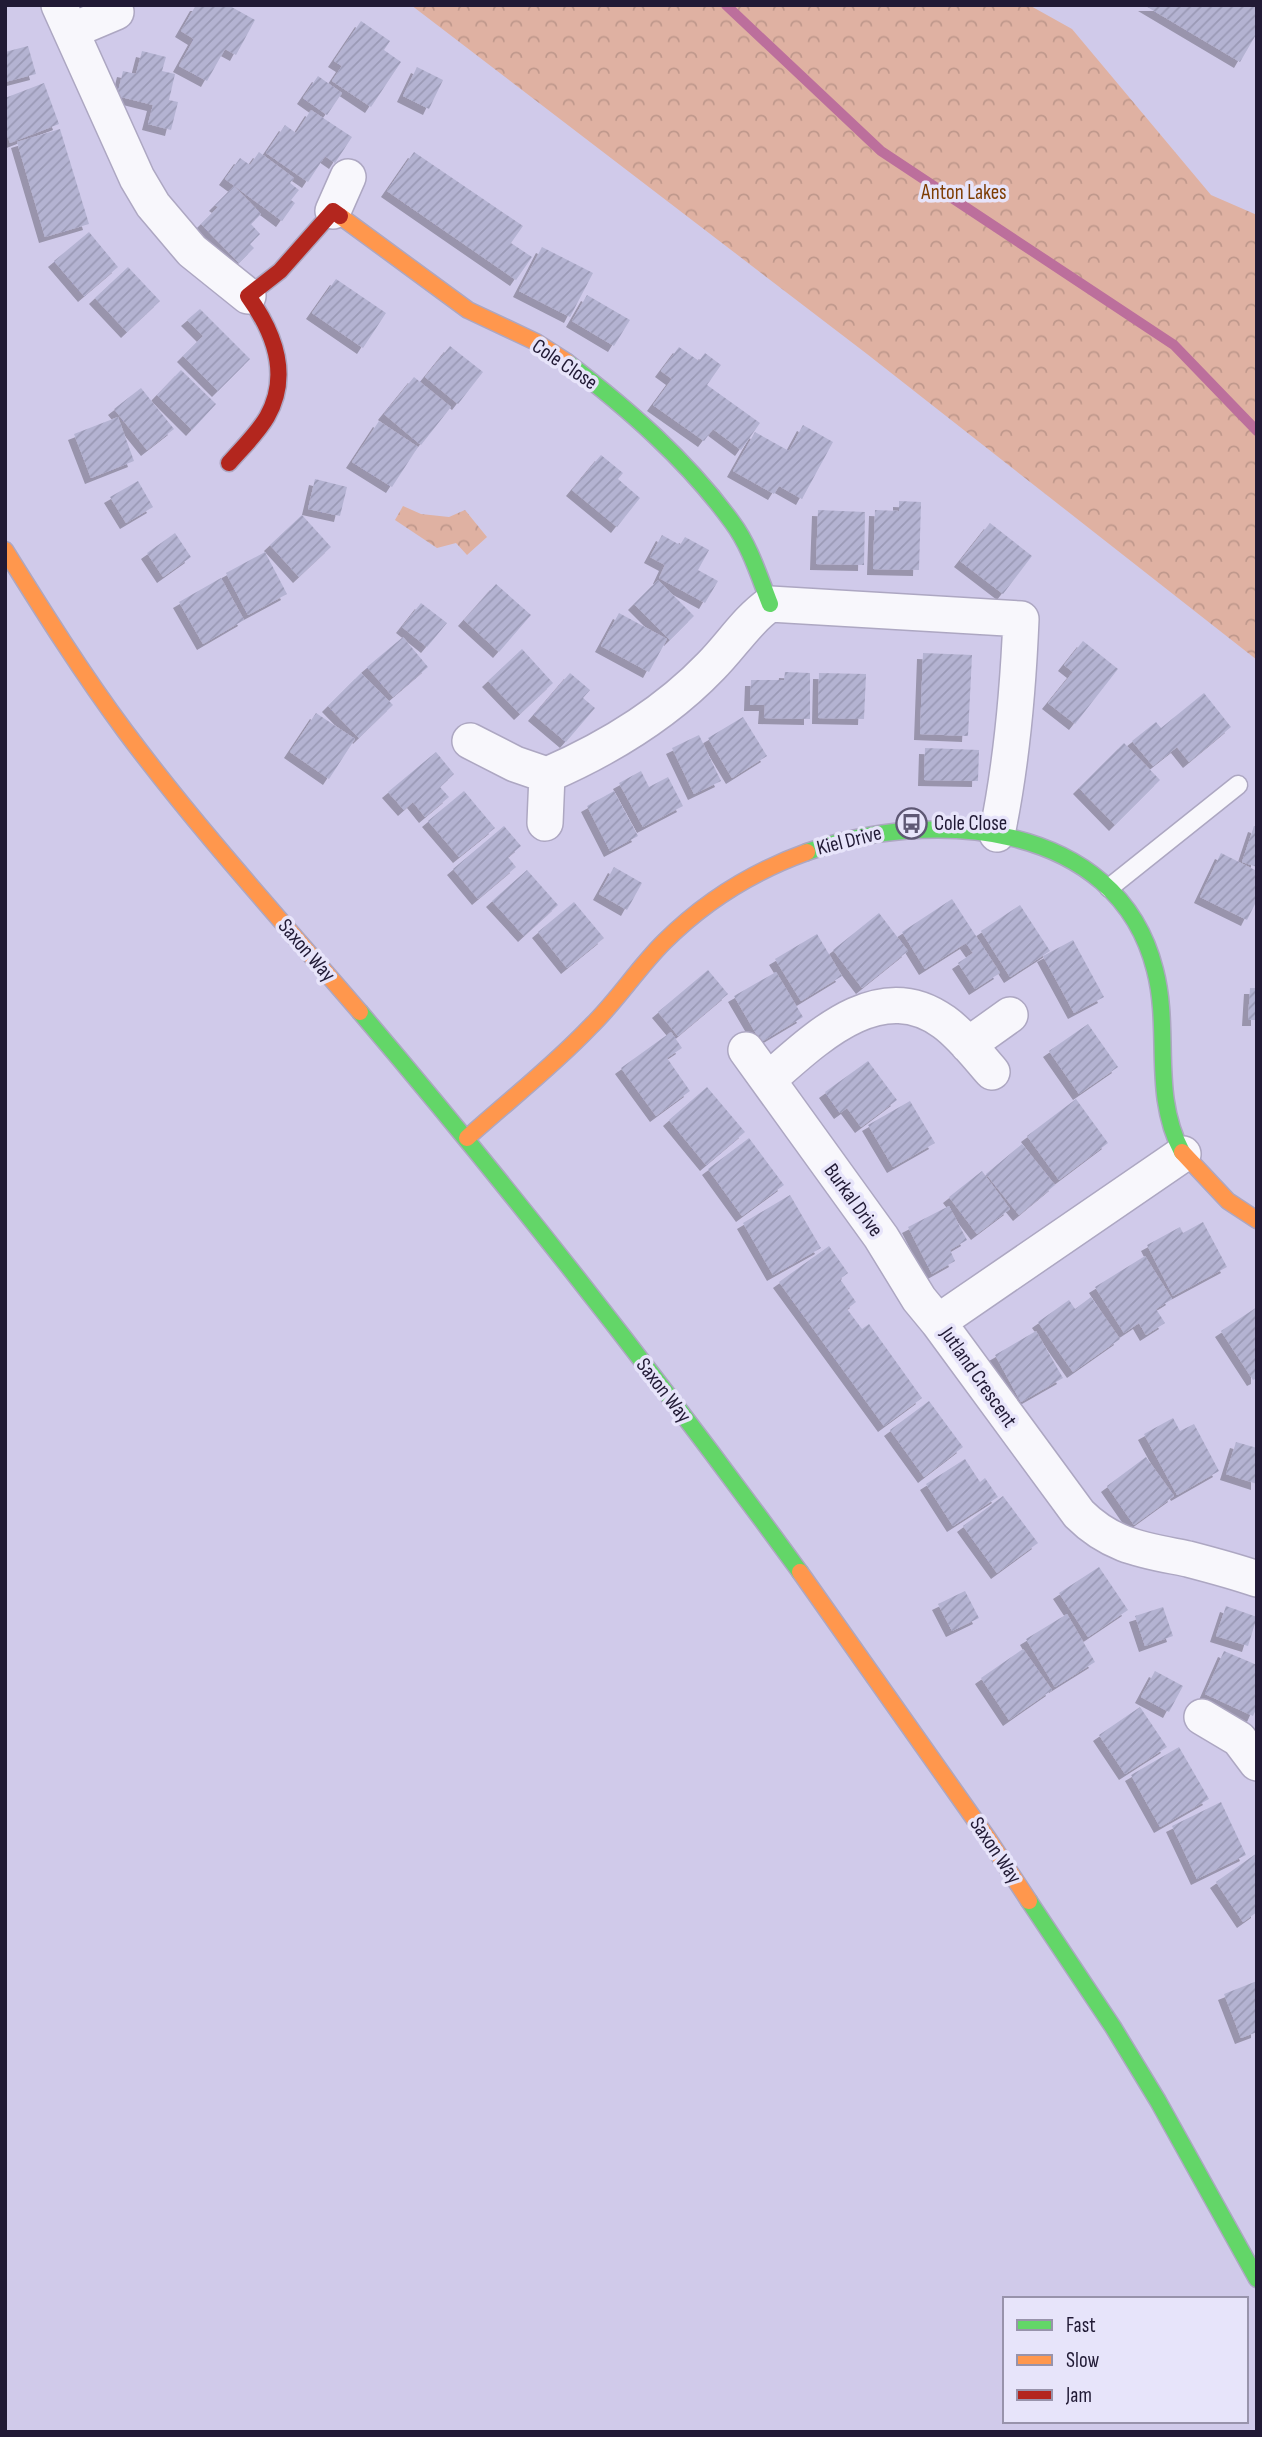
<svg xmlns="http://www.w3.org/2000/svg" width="1262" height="2437" font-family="'Sofia Sans Condensed',sans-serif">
  <defs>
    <pattern id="park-crowns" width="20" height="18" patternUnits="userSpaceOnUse" patternTransform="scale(1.75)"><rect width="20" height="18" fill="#dfb1a2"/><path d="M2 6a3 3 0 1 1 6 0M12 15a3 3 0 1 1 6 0" fill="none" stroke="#bf988c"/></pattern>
    <pattern id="building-hatch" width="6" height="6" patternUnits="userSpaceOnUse" patternTransform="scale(1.75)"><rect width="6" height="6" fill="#b4b3d2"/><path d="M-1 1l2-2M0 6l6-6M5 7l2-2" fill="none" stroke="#9a99b5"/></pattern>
    <filter id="shadow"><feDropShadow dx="-6" dy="6" stdDeviation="0" flood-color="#0004"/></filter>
  </defs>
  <rect width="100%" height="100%" fill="#d0caea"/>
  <path fill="url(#park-crowns)" d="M411 5H1029L1072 29 1211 195 1257 215V660L867 354Z
    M403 506 421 514 449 517 465 510 487 537 467 555 456 543 437 548 395 520Z"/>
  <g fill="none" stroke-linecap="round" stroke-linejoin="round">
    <path stroke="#bc6f9c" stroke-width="10" d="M726 5 881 151 1174 345 1257 431"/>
  </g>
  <path fill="url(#building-hatch)" filter="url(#shadow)" d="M196 5H228L255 20 236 55 225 49 207 81 179 66 194 39 181 31Z
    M1144 5H1257V33L1240 62Z
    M361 21 390 41 384 50 401 62 371 107 332 81 342 66 334 61Z
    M28 46 36 74 5 82V52Z
    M142 51 166 57 162 71 175 74 169 100 178 102 171 130 148 124 153 105 117 96 123 71 136 74Z
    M417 67 443 80 429 109 403 96Z
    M318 76 342 93 327 115 303 98Z
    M44 83 59 124 10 143 5 130V98Z
    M311 110 352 137 335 163 325 156 308 182 266 153 285 125 296 133Z
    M60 129 89 224 45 237 17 142Z
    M259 152 294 178 290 183 299 190 291 200 295 203 282 221 225 179 240 158 250 165Z
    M414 152 523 226 511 243 532 257 516 280 387 191Z
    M234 186 261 214 251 224 260 234 250 244 254 248 239 263 201 224 218 207 215 205Z
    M89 232 118 267 84 296 54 261Z
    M542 247 593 273 570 317 519 291Z
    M128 267 160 301 127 332 95 298Z
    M336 279 386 313 363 348 312 313Z
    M587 295 630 320 614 346 572 321Z
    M200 309 250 359 218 391 183 356 203 336 187 320Z
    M450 346 483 372 458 404 425 377Z
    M679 347 699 361 705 353 721 365 707 385 760 423 741 450 713 429 704 441 653 405 672 379 661 371Z
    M181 370 216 404 192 430 157 395Z
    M414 377 451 407 421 445 384 414Z
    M141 388 174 429 147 450 114 409Z
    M118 417 134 461 91 478 74 434Z
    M379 421 418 447 392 487 352 462Z
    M803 425 833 442 802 499 779 486 774 494 733 471 755 432 789 451Z
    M601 455 623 473 618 479 640 498 617 527 572 490Z
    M315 479 347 487 340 516 308 509Z
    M138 481 153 507 126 523 110 497Z
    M899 501 921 502 919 570 873 569 875 510 899 511Z
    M818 510 865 512 864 565 816 564Z
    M302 515 331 547 299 577 270 545Z
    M990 523 1032 556 1003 594 960 561Z
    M175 533 191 557 163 577 147 553Z
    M662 535 680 545 685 537 709 550 698 570 718 581 705 603 659 578 665 565 650 557Z
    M265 552 287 594 248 615 226 573Z
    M221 578 244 620 203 644 179 602Z
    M658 580 694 616 670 640 634 604Z
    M496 584 531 615 499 652 464 620Z
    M421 603 447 623 427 647 402 627Z
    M619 613 667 639 649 672 601 646Z
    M403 637 428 667 393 697 367 667Z
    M1083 641 1118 669 1075 724 1048 703 1073 672 1064 665Z
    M522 649 553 683 520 714 488 681Z
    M923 653 972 655 968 736 920 734Z
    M785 672 810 673V719L764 718 765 705H750L751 680H784Z
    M361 673 393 705 359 738 328 706Z
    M570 673 590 690 583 698 595 708 566 742 534 715Z
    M819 673 866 674 864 719 818 718Z
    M1204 693 1231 727 1189 762 1177 747 1153 766 1132 741 1156 722 1161 728Z
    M316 713 355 739 329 779 290 752Z
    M743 717 767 756 732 778 708 738Z
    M699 735 721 781 694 794 672 748Z
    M1124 743 1160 780 1115 825 1079 788Z
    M925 748 979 750 978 781 924 780Z
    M436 752 454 774 440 787 449 797 425 817 413 802 404 810 388 792Z
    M641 771 649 787 668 777 683 806 643 827 619 783Z
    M464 791 495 828 459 857 428 821Z
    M614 791 638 836 610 851 587 806Z
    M504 826 521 846 508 857 516 867 478 899 453 869Z
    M1254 826 1257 827V867L1242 862Z
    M1221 853 1257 871V900L1247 920 1200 897Z
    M614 867 642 883 627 910 599 894Z
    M527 870 558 905 524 936 492 901Z
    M952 899 1000 973 975 989 958 963 973 953 966 943 925 969 902 932Z
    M574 902 604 938 567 968 538 932Z
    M1020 905 1050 951 1010 977 981 931Z
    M879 913 908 951 862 988 833 950Z
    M817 934 842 976 801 1001 775 959Z
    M1073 940 1104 997 1074 1013 1043 956Z
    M708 970 728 994 678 1036 658 1012Z
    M776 972 803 1017 761 1042 734 996Z
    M1250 988H1257V1020H1248Z
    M1088 1024 1118 1067 1079 1094 1049 1051Z
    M671 1032 682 1048 667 1058 690 1091 656 1116 621 1068Z
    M868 1061 897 1100 861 1127 847 1108 840 1113 825 1092Z
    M707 1087 745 1132 706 1165 669 1120Z
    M1076 1099 1108 1143 1059 1180 1027 1136Z
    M910 1101 935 1143 893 1167 868 1125Z
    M749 1138 784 1185 742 1216 708 1169Z
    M1022 1144 1055 1185 1019 1215 986 1174Z
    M982 1171 1010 1209 977 1234 949 1197Z
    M790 1195 821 1248 773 1275 743 1223Z
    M949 1206 967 1240 950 1250 955 1261 932 1274 908 1227Z
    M1203 1222 1227 1267 1173 1296 1147 1245 1180 1227 1183 1233Z
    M829 1246 848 1273 840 1279 856 1302 847 1309 862 1329 869 1324 922 1398 884 1426 779 1282Z
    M1145 1256 1172 1299 1156 1309 1165 1323 1146 1335 1139 1323 1124 1333 1095 1287Z
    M1091 1297 1120 1339 1073 1372 1038 1322 1069 1300 1075 1309Z
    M1257 1307V1378L1253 1380 1221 1331Z
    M1036 1331 1063 1378 1021 1402 995 1355Z
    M929 1401 963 1447 924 1477 890 1430Z
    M1173 1418 1180 1431 1194 1424 1219 1471 1177 1495 1144 1434Z
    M1236 1442 1257 1448V1484L1226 1474Z
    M1146 1457 1174 1496 1134 1525 1107 1486Z
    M965 1459 980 1482 985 1478 998 1497 953 1526 926 1484Z
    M1003 1496 1038 1543 997 1573 963 1526Z
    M1099 1567 1128 1610 1088 1637 1059 1593Z
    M965 1591 979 1618 952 1631 938 1604Z
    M1226 1606 1257 1617 1248 1646 1216 1636Z
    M1163 1607 1173 1636 1145 1646 1135 1616Z
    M1067 1614 1095 1662 1055 1687 1026 1639Z
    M1023 1649 1052 1690 1009 1720 981 1678Z
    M1224 1651 1257 1665V1707L1253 1716 1205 1694Z
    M1155 1671 1183 1686 1169 1712 1141 1697Z
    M1140 1707 1167 1747 1125 1774 1099 1735Z
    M1179 1747 1209 1799 1160 1827 1131 1775Z
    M1221 1802 1246 1855 1197 1879 1172 1826Z
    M1257 1853V1912L1243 1922 1216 1882Z
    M1257 1981V2032L1241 2038 1224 1994Z"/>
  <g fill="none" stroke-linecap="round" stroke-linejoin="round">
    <defs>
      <path id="lane" d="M1109 888 1238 785"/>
      <path id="street" d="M59 5 137 178 153 205 192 251 248 296
        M71 31 116 12
        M333 211 348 177
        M470 741 515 764 547 775
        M545 823 547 775C609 748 665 714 711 666 731 646 747 620 770 604L1021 619C1018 692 1012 762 997 834
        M968 1045 1010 1015
        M746 1050 881 1237 919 1299 938 1322
        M768 1080C815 1039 879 975 944 1022 962 1035 977 1055 992 1072
        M1183 1154 938 1322 1079 1514C1112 1547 1144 1550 1188 1559 1211 1565 1234 1571 1257 1579
        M1202 1717 1239 1739 1257 1763"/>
      <path id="fast" d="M567 362C627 408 687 460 732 522 750 546 759 576 770 604
        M807 852C928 808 1117 819 1155 970 1171 1031 1151 1094 1182 1152
        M360 1012C514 1193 660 1380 800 1572
        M1029 1901 1113 2027 1158 2101 1257 2279"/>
      <path id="slow" d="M340 216 468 310 536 342 567 362
        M5 550C43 611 82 673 125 731 198 829 281 920 360 1012
        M467 1138C508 1101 552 1067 590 1027 617 1001 637 969 664 942 704 902 754 871 807 852
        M1182 1152 1228 1201 1257 1220
        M800 1572 987 1837 1029 1901"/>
      <path id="jam" d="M229 463C242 448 257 434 267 417 291 375 274 332 248 296L280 271 333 211 340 216"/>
    </defs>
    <use href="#lane" stroke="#ada7c2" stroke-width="21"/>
    <use href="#street" stroke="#ada7c2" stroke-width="38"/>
    <use href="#fast" stroke="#ada7c2" stroke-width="19"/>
    <use href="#slow" stroke="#ada7c2" stroke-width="19"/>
    <use href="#jam" stroke="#ada7c2" stroke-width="19"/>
    <use href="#lane" stroke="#f8f7fc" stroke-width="18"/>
    <use href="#street" stroke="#f8f7fc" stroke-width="35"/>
    <use href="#fast" stroke="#63d668" stroke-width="16"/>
    <use href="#slow" stroke="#ff974d" stroke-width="16"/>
    <use href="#jam" stroke="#b3261e" stroke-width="16"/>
  </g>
  <defs>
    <symbol id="bus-ring" viewBox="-11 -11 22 22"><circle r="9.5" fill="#e7e4fa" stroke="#5e5874" stroke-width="1.5"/><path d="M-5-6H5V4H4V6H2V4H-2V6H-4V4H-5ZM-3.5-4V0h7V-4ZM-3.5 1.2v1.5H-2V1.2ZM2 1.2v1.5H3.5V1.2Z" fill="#5e5874"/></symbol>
  </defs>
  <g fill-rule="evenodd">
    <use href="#bus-ring" x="894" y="806" width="35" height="35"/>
  </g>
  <g text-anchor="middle" stroke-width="7" stroke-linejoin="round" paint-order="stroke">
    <g font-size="21" fill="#7e3d04" stroke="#e7e4fa">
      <text x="964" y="199">Anton Lakes</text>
    </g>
    <g font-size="21" fill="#211a35" stroke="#e7e4fa">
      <text transform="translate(565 364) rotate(34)" y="7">Cole Close</text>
      <text transform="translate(849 840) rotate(-14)" y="7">Kiel Drive</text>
      <text transform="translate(307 950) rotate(49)" y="7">Saxon Way</text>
      <text transform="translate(854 1200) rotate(54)" y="7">Burkal Drive</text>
      <text transform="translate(979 1377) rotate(55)" y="7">Jutland Crescent</text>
      <text transform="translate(664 1390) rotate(52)" y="7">Saxon Way</text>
      <text transform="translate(996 1850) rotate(56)" y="7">Saxon Way</text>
    </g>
    <g font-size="21" fill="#211a35" stroke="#e7e4fa" text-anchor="start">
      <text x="934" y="830">Cole Close</text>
    </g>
  </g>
  <rect width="1262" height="2437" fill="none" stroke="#211a35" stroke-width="14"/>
  <rect x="1003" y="2297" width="245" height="126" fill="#e7e4fa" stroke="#9893ab" stroke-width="2"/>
  <rect x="1017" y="2320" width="35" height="10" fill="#63d668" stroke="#9893ab" stroke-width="2"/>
  <text x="1066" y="2332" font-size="21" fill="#211a35">Fast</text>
  <rect x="1017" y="2355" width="35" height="10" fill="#ff974d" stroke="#9893ab" stroke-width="2"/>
  <text x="1066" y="2367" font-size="21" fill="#211a35">Slow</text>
  <rect x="1017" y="2390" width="35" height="10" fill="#b3261e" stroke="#9893ab" stroke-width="2"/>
  <text x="1066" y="2402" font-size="21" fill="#211a35">Jam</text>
</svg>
